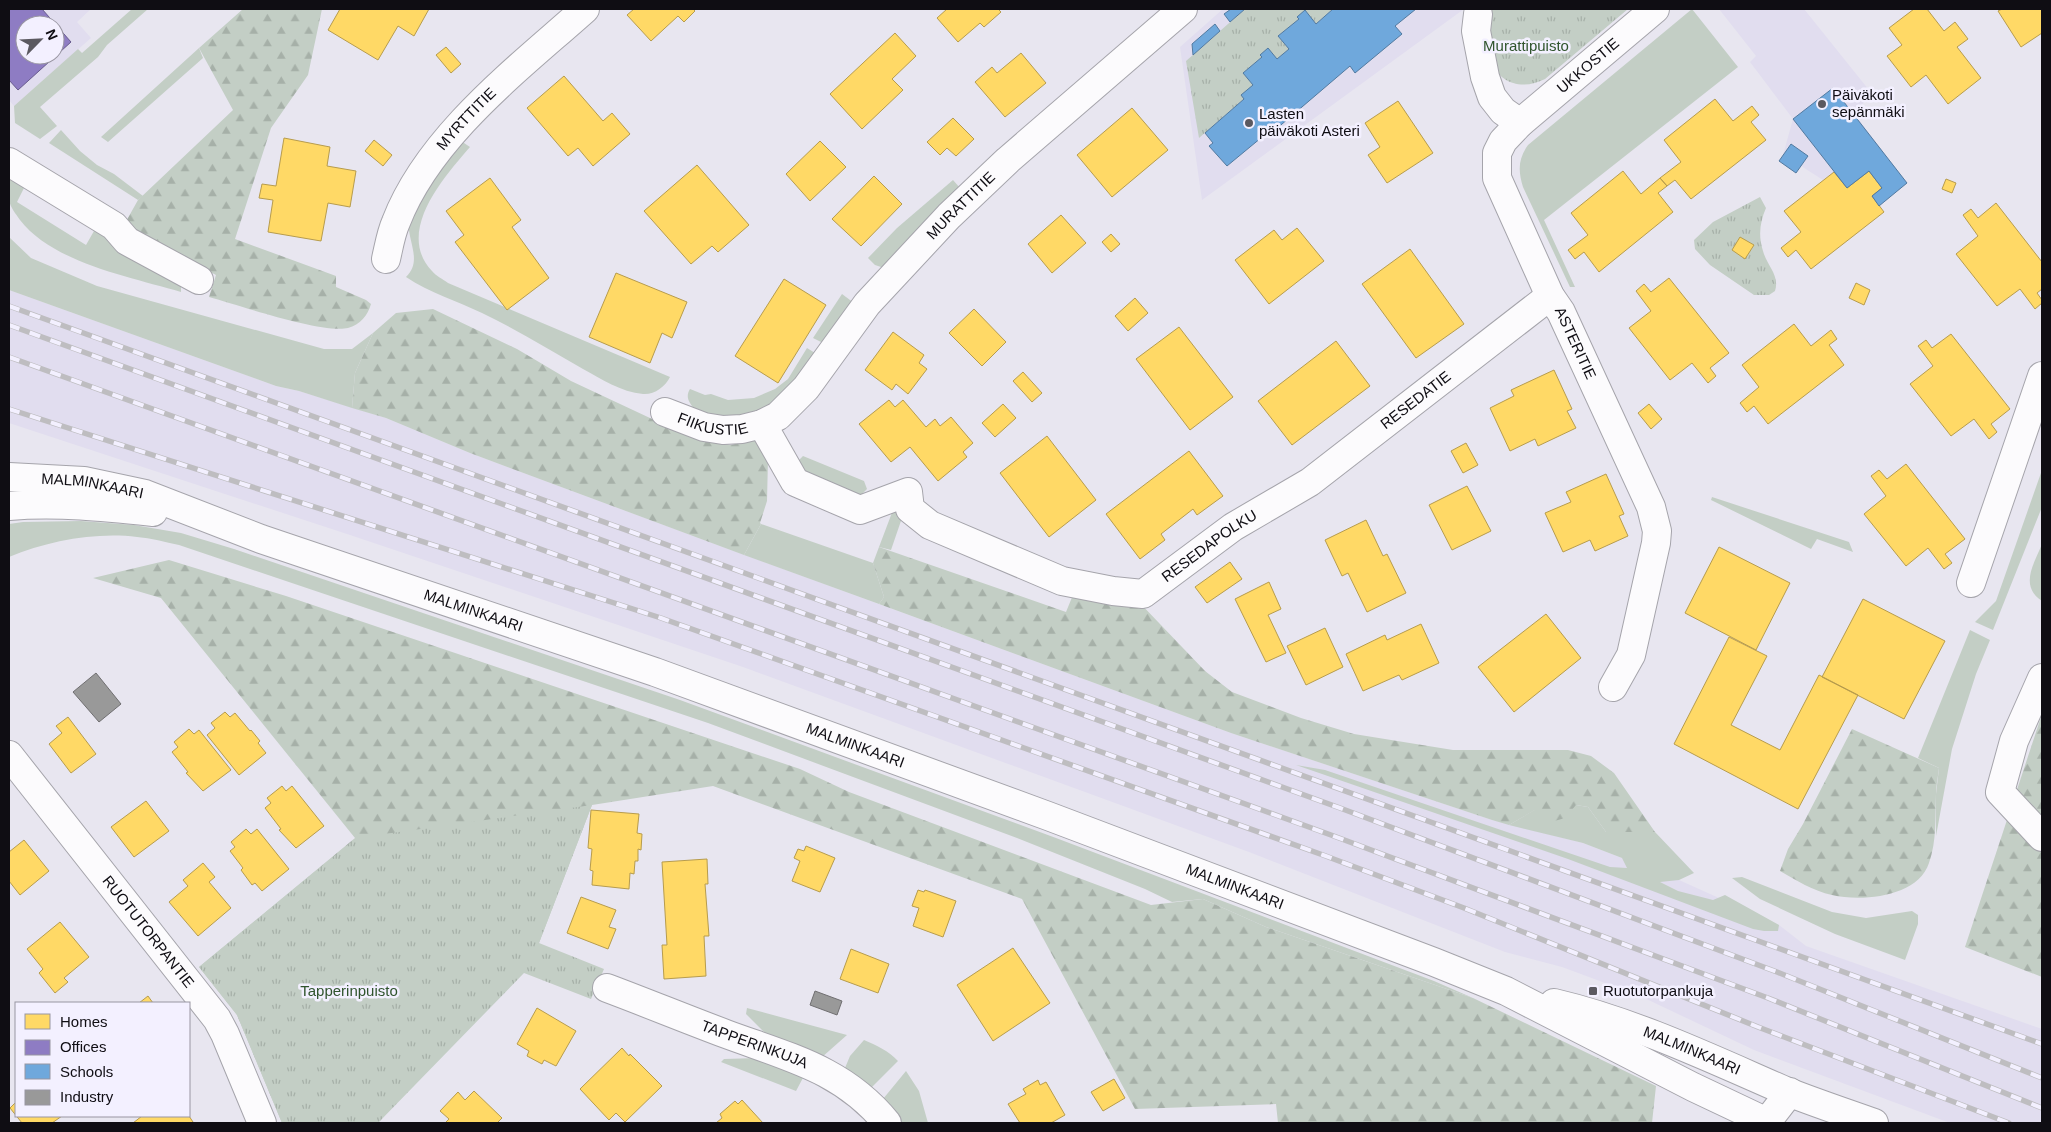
<svg xmlns="http://www.w3.org/2000/svg" width="2051" height="1132" font-family="Helvetica,sans-serif">
  <defs>
    <pattern id="forest-firs" width="22" height="20" patternUnits="userSpaceOnUse" patternTransform="scale(1.25)"><rect width="22" height="20" fill="#c3cec5"/><path d="M5 1l3.5 6h-7zM16 11l3.5 6h-7z" fill="#a6b0a8"/></pattern>
    <pattern id="park-tufts" width="24" height="20" patternUnits="userSpaceOnUse" patternTransform="scale(1.25)"><rect width="24" height="20" fill="#c3cec5"/><path d="M3 7l-1-3M5 7V3M7 7l1-3M15 17l-1-3M17 17v-4M19 17l1-3" fill="none" stroke="#a6b0a8"/></pattern>
  </defs>
  <rect width="100%" height="100%" fill="#e8e6f0"/>
  <path fill="#e1ddef" fill-rule="evenodd" d="M9 9H91L77 22 91 38 14 106 9 100ZM25 25H55V55H25Z
    M1223 9H1464L1202 200 1180 47Z
    M1719 9H1804L1873 95 1853 112 1907 183 1879 206 1847 188 1834 172 1823 180 1801 166 1796 173 1779 161 1783 155 1793 119 1750 62 1756 56Z
    M9 290 276 386 299 391 386 418 470 453 720 546 1231 733 1492 820 1583 843 1679 880 1779 925 1806 946 2042 1029V1123H1950L1754 1050 1640 996 1562 967 1505 952 1249 852 743 667 350 535 9 423Z"/>
  <path fill="#c3cec5" d="M132 9H148L107 45 98 57 40 107 57 126 40 139 15 123 14 106 78 49 82 53Z
    M1692 9 1738 67 1544 220 1575 287H1570L1523 187C1518 171 1518 159 1528 145Z
    M199 48 203 58 108 142 101 137Z
    M61 130 80 151 97 165 114 174 143 196 138 200 49 143Z
    M461 141 470 147C444 177 395 232 432 271 436 276 443 279 448 283L670 377C665 387 654 395 643 394 621 392 601 379 583 369 550 350 517 330 482 313 457 301 430 293 406 277 425 259 403 236 410 215 420 187 444 163 461 141Z
    M9 173 25 186 17 202 86 245 94 231 97 230 181 282V292C131 277 53 263 20 220 16 214 10 207 9 200 7 192 9 181 9 173Z
    M953 180 960 188 884 268 875 265 868 258 897 228Z
    M9 237 31 258 97 286 324 349H352L373 333 355 373 352 408 299 391 276 386 9 290Z
    M842 294 854 303 823 343 813 338Z
    M807 348 815 353C801 373 787 396 766 408 748 418 701 425 690 403 687 398 687 394 690 389L705 395 711 394 728 400 754 398 775 389 788 379Z
    M803 456 864 481 867 489 860 496 803 473 798 461Z
    M2042 470V507L1993 630 1975 622 1996 601Z
    M1712 497 1849 542 1853 552 1817 539 1811 549 1711 500Z
    M893 510 903 515 891 550 879 547Z
    M81 521 134 525 181 533 234 549 680 700 1056 838 1434 981 1473 998 1266 927 1203 899 1172 902 1145 889 1017 838 708 723 179 545C165 542 151 538 137 537 95 532 48 541 9 557V524L23 522Z
    M761 524 873 563 884 597 879 604 744 555Z
    M2042 544V601C2019 586 2034 564 2042 544Z
    M1970 630 1990 640 1976 674 1952 749 1936 836V794L1939 768 1918 758Z
    M1296 765 1325 770 1610 867 1627 868 1622 858 1583 843 1509 825 1536 809 1576 805 1588 807 1606 832H1655L1694 873 1679 880 1660 882 1678 891 1713 900 1725 895 1779 925 1778 931H1764L1753 929 1568 859Z
    M1742 877 1832 912 1866 918 1912 911 1918 915V924L1905 960 1835 934 1760 899 1732 878Z
    M747 1008 847 1035 821 1058 768 1036 746 1014Z
    M864 1040C876 1045 889 1051 898 1061L871 1088 845 1068 850 1056Z
    M757 1058 804 1076 796 1091 721 1062 724 1059Z
    M906 1071 919 1091 928 1123H902L883 1099Z"/>
  <path fill="url(#forest-firs)" d="M243 9H322L308 75 271 128 235 239 336 276V287L366 300 371 304C368 315 360 325 348 328 323 334 238 305 209 297L216 275 124 225 138 200 233 110 199 48Z
    M433 309 517 349 571 381 682 433 730 445 761 439 768 459 767 501 760 523 761 524 744 555 470 453 386 418 352 408 355 373 373 333 396 313Z
    M879 547 1066 612 1075 590 1137 600 1205 671 1232 692 1301 718 1354 734 1453 750H1568L1591 756 1614 773 1655 832H1606L1588 807 1576 805 1565 818 1544 824 1535 810 1509 825 1492 820 1231 733 879 604 884 597 873 563Z
    M169 560 286 596 800 769 849 792 1151 905 1203 899 1266 927 1473 998 1656 1086 1652 1123H1278L1276 1104 1135 1109 1022 899 713 786 592 805 539 943 378 1123H282L237 1015 199 967 355 838 161 598 93 578Z
    M2042 714V977L1965 947Z
    M1852 729 1939 768C1938 777 1936 786 1936 794 1935 818 1937 840 1929 863 1918 897 1862 902 1832 895 1813 891 1796 880 1780 871L1788 849 1803 824Z"/>
  <path fill="url(#park-tufts)" d="M1245 9H1333L1316 24 1305 11 1297 17 1299 19 1278 36 1289 49 1277 59 1262 57 1243 73 1253 85 1244 99 1199 138 1186 61Z
    M1487 9H1628L1545 79C1524 90 1499 85 1491 60 1487 46 1489 24 1487 9Z
    M1760 197 1766 208C1760 222 1758 235 1763 251 1767 266 1780 275 1775 291L1769 295H1754L1710 265 1695 249 1694 240 1713 222Z
    M592 805 539 943 604 969 591 999 524 973 378 1123H282L237 1015 199 967 356 838Z"/>
  <path fill="#ffd966" stroke="#b79c4d" d="M340 9H429L414 36 398 26 378 60 328 30Z
    M634 9H693L695 11 684 22 678 16 651 41 627 15Z
    M947 9H998L1001 12 984 27 980 23 958 42 937 18Z
    M1914 9H1927L1944 31 1955 22 1968 39 1957 47 1981 78 1948 104 1926 75 1911 87 1887 56 1902 45 1889 28Z
    M2002 9H2042V33L2021 47 1998 11Z
    M895 33 916 56 892 79 903 90 862 129 830 94Z
    M446 47 461 64 451 73 436 55Z
    M1021 53 1046 83 1005 117 975 82 992 67 997 73Z
    M564 76 603 121 612 113 630 134 593 166 578 148 568 156 527 108Z
    M1715 99 1733 121 1752 106 1759 115 1751 122 1766 140 1691 199 1675 180 1667 186 1660 178 1681 162 1664 140Z
    M1398 101 1433 153 1387 183 1368 155 1380 147 1365 123Z
    M1132 108 1168 150 1112 197 1077 155Z
    M953 118 974 139 956 156 947 148 940 155 927 142Z
    M284 138 330 147 327 166 356 171 350 207 328 203 321 241 268 232 273 200 259 198 262 184 276 186Z
    M374 140 392 155 383 166 365 151Z
    M820 141 846 167 810 201 786 174Z
    M697 165 749 225 718 252 712 246 691 264 644 211Z
    M1623 171 1641 194 1660 178 1667 186 1658 193 1673 212 1599 272 1584 252 1575 259 1568 250 1588 235 1571 213Z
    M1869 171 1882 188 1872 196 1884 212 1811 269 1796 250 1788 257 1781 248 1801 232 1784 211 1834 172 1847 188Z
    M874 176 902 204 861 246 832 219Z
    M490 178 521 220 512 227 549 278 507 310 455 242 464 235 446 211Z
    M1946 179 1956 183 1952 193 1942 189Z
    M1996 203 2042 262V289L2037 293 2042 300V303L2035 309 2020 289 1997 306 1956 254 1978 236 1963 215 1971 209 1978 218Z
    M1061 215 1086 243 1052 273 1028 244Z
    M1297 228 1324 261 1269 304 1235 260 1274 230 1282 240Z
    M1111 234 1120 244 1111 252 1102 242Z
    M1740 237 1754 245 1745 259 1732 250Z
    M1410 249 1464 324 1416 358 1362 284Z
    M616 273 687 302 672 338 662 333 650 363 589 337Z
    M1669 278 1729 353 1710 368 1716 376 1708 383 1692 363 1670 380 1629 328 1651 311 1636 291 1644 284 1651 292Z
    M784 279 826 305 778 383 735 356Z
    M1856 283 1870 290 1864 305 1849 298Z
    M1135 298 1148 313 1128 331 1115 316Z
    M974 309 1006 342 982 366 949 333Z
    M1794 324 1811 346 1831 330 1837 339 1829 345 1844 365 1768 424 1754 406 1747 412 1740 403 1759 387 1742 365Z
    M1179 327 1233 397 1190 430 1136 359Z
    M893 332 924 355 919 363 927 369 908 394 896 384 892 390 865 370Z
    M1951 334 2010 409 1991 424 1997 432 1989 439 1974 419 1951 436 1910 384 1933 366 1918 346 1926 340 1932 348Z
    M1336 341 1370 386 1292 445 1258 401Z
    M1554 370 1572 409 1567 411 1576 428 1538 446 1535 439 1510 451 1490 408 1514 396 1511 390Z
    M1023 372 1042 393 1032 402 1013 381Z
    M889 400 895 407 903 400 926 427 935 419 940 426 951 417 973 443 963 452 967 457 938 481 910 447 891 462 859 424Z
    M1003 404 1016 418 995 437 982 423Z
    M1649 404 1662 419 1651 429 1638 413Z
    M1047 436 1096 500 1049 537 1000 473Z
    M1466 443 1478 465 1463 473 1451 451Z
    M1189 451 1223 496 1197 515 1193 509 1161 534 1165 540 1140 559 1106 514Z
    M1906 464 1965 539 1945 554 1952 563 1944 569 1928 548 1906 566 1864 514 1886 496 1871 476 1879 470 1887 479Z
    M1606 474 1624 514 1619 516 1628 536 1595 551 1590 540 1563 552 1545 513 1571 502 1566 492Z
    M1467 486 1491 531 1452 550 1429 505Z
    M1366 520 1383 556 1387 554 1406 593 1367 612 1348 573 1342 576 1325 540Z
    M1719 547 1790 583 1756 650 1685 613Z
    M1230 562 1242 579 1207 603 1195 587Z
    M1269 582 1281 609 1268 615 1286 653 1266 662 1235 599Z
    M1863 599 1945 641 1904 719 1822 677Z
    M1546 614 1581 658 1514 712 1478 667Z
    M1421 624 1439 663 1402 680 1399 675 1363 691 1346 654 1385 635 1387 640Z
    M1325 628 1343 667 1306 685 1287 646Z
    M1729 637 1767 656 1731 725 1780 750 1819 675 1858 695 1798 809 1674 744Z
    M225 712 230 717 235 713 250 731 251 730 260 741 258 743 266 753 239 775 207 735 215 728 211 723Z
    M68 717 96 754 71 773 49 744 62 733 56 726Z
    M189 729 194 734 199 730 231 770 203 791 186 773 188 772 172 752 178 747 174 742Z
    M282 786 286 791 292 786 324 826 296 848 279 830 281 829 265 808 271 803 267 798Z
    M146 801 169 831 134 857 111 827Z
    M591 810 639 814 637 833 642 834 641 850 638 849V861H635L634 874 630 873 629 889 592 885 593 871 590 870 592 849 588 848Z
    M246 829 251 834 257 829 289 869 262 891 255 883 252 885 241 870 243 868 230 851 235 847 231 842Z
    M24 840 49 871 20 895 9 881V852Z
    M806 846 835 858 820 892 792 881 800 861 794 858 798 849 804 851Z
    M707 859 708 884H705L709 936H704L706 976 664 979 662 945H667L662 862Z
    M203 863 215 877 209 882 231 908 198 936 169 902 188 886 183 880Z
    M918 890 924 892 925 890 956 901 943 937 913 926 919 908 912 906Z
    M581 897 616 910 609 927 616 929 608 949 567 933Z
    M60 922 89 957 64 978 68 982 55 993 39 973 43 969 27 949Z
    M1013 948 1050 1003 993 1041 957 985Z
    M851 949 889 964 878 993 840 979Z
    M148 996 153 1003H139Z
    M537 1008 576 1031 556 1066 544 1060 542 1064 527 1056 529 1051 517 1044Z
    M622 1048 629 1056 630 1054 662 1086 625 1122 616 1113 609 1120 580 1089Z
    M1114 1079 1125 1098 1103 1111 1091 1092Z
    M1038 1080 1040 1085 1046 1082 1065 1115 1051 1123H1020L1008 1104 1026 1094 1023 1089Z
    M474 1091 502 1118 497 1123H445L449 1119 440 1111 458 1092 465 1100Z
    M742 1100 763 1123H716L722 1118 720 1114 735 1101 738 1104Z
    M16 1102V1116H62L52 1123H22L10 1108Z
    M142 1116H189L193 1122 191 1123H133Z"/>
  <path fill="#8e7cc3" stroke="#685b8e" fill-rule="evenodd" d="M9 9H42L71 42 18 90 9 80ZM25 25H55V55H25Z"/>
  <path fill="#6fa8dc" stroke="#527aa0" d="M1231 9H1245L1230 22 1224 14Z
    M1333 9H1416L1395 26 1402 34 1355 73 1350 66 1275 130 1273 128 1227 166 1209 146 1213 143 1205 133 1244 99 1241 95 1253 85 1243 73 1262 57 1260 55 1268 48 1277 59 1289 49 1278 36 1299 19 1297 17 1305 10 1316 24Z
    M1215 24 1220 31 1193 55 1192 44Z
    M1833 88 1907 183 1879 206 1872 196 1882 188 1869 171 1847 188 1793 119Z
    M1791 144 1808 156 1796 173 1779 161Z"/>
  <path fill="#999" stroke="#706f71" d="M96 673 121 704 99 722 73 692Z
    M815 991 842 1001 837 1015 810 1005Z"/>
  <g fill="none" stroke-linecap="round" stroke-linejoin="round">
    <defs>
      <g id="minor">
        <path id="s1" d="M1478 14 1476 31 1485 77 1492 97 1503 111 1520 123 1503 141 1497 153V178L1550 296 1561 312 1651 507 1657 531 1656 543 1631 655 1613 687"/>
        <path id="s2" d="M1520 123 1655 9"/>
        <path d="M9 162 114 226 127 241 199 280"/>
        <path id="s3" d="M386 259C389 246 391 233 396 222 429 136 519 68 585 9"/>
        <path id="s4" d="M665 412 704 427 723 430 742 429 762 424 778 416 806 388 867 304 949 216 1008 160 1183 9"/>
        <path id="s5" d="M762 424 795 482 860 510 908 492 910 509 930 525 1062 581 1113 591 1143 594 1233 527 1310 482 1550 296"/>
        <path d="M1971 583 2042 376"/>
        <path d="M2042 678 2014 741 2000 792 2042 837"/>
        <path id="s6" d="M9 755 217 1019 225 1034 262 1123"/>
        <path id="s7" d="M607 988C647 1003 686 1019 726 1034 788 1057 843 1069 887 1123"/>
        <path d="M1766 1123 1790 1092"/>
      </g>
      <g id="major">
        <path id="s8" d="M9 477 84 481 145 494 261 539 655 672 1048 816 1434 962 1506 991 1693 1087 1769 1123"/>
        <path d="M9 506C58 502 105 507 153 512"/>
        <path id="s9" d="M1554 1003C1635 1022 1712 1059 1788 1092 1816 1103 1846 1113 1874 1123"/>
      </g>
    </defs>
    <use href="#minor" stroke="#a5a4ab" stroke-width="30"/>
    <use href="#major" stroke="#a5a4ab" stroke-width="30"/>
    <use href="#minor" stroke="#fcfbfd" stroke-width="28"/>
    <use href="#major" stroke="#fcfbfd" stroke-width="28"/>
    <defs>
      <path id="rail" d="M9 306 2042 1044
        M9 325 1340 808 1777 972 2042 1078
        M9 357 1331 835 1768 998 2042 1108
        M9 409 661 618 1323 855 1464 908 1758 1027 2009 1123"/>
    </defs>
    <use href="#rail" stroke="#bebdc0" stroke-width="5.5"/>
    <use href="#rail" stroke="#f3f0ff" stroke-width="4" stroke-dasharray="11" stroke-linecap="butt"/>
  </g>
  <g fill="#5b5960" stroke="#f3f0ff" stroke-width="2">
    <circle cx="1822" cy="104" r="5"/>
    <circle cx="1249" cy="123" r="5"/>
    <rect x="1588" y="986" width="10" height="10" rx="2.5"/>
  </g>
  <g text-anchor="middle" stroke-width="5" stroke-linejoin="round" paint-order="stroke">
    <g font-size="15" fill="#30542d" stroke="#f3f0ff">
      <text x="1526" y="51">Murattipuisto</text>
      <text x="349" y="996">Tapperinpuisto</text>
    </g>
    <g font-size="15" fill="#0f0d13" stroke="#f3f0ff">
      <text dy="5" stroke="none"><textPath href="#s2" startOffset="89">UKKOSTIE</textPath></text>
      <text dy="5" stroke="none"><textPath href="#s3" startOffset="164">MYRTTITIE</textPath></text>
      <text dy="5" stroke="none"><textPath href="#s4" startOffset="398">MURATTITIE</textPath></text>
      <text dy="5" stroke="none"><textPath href="#s1" startOffset="370">ASTERITIE</textPath></text>
      <text dy="5" stroke="none"><textPath href="#s5" startOffset="792">RESEDATIE</textPath></text>
      <text dy="5" stroke="none"><textPath href="#s4" startOffset="50">FIIKUSTIE</textPath></text>
      <text dy="5" stroke="none"><textPath href="#s8" startOffset="84">MALMINKAARI</textPath></text>
      <text dy="5" stroke="none"><textPath href="#s5" startOffset="539">RESEDAPOLKU</textPath></text>
      <text dy="5" stroke="none"><textPath href="#s8" startOffset="486">MALMINKAARI</textPath></text>
      <text dy="5" stroke="none"><textPath href="#s8" startOffset="891">MALMINKAARI</textPath></text>
      <text dy="5" stroke="none"><textPath href="#s8" startOffset="1296">MALMINKAARI</textPath></text>
      <text dy="5" stroke="none"><textPath href="#s6" startOffset="225">RUOTUTORPANTIE</textPath></text>
      <text dy="5" stroke="none"><textPath href="#s7" startOffset="158">TAPPERINKUJA</textPath></text>
      <text dy="5" stroke="none"><textPath href="#s9" startOffset="146">MALMINKAARI</textPath></text>
    </g>
    <g font-size="15" fill="#0f0d13" stroke="#f3f0ff" text-anchor="start">
      <text x="1832" y="100">Päiväkoti<tspan x="1832" dy="17">sepänmäki</tspan></text>
      <text x="1259" y="119">Lasten<tspan x="1259" dy="17">päiväkoti Asteri</tspan></text>
      <text x="1603" y="996">Ruotutorpankuja</text>
    </g>
  </g>
  <rect width="2051" height="1132" fill="none" stroke="#0f0d13" stroke-width="20"/>
  <rect x="15" y="1002" width="175" height="115" fill="#f3f0ff" stroke="#9895a1"/>
  <rect x="25" y="1014" width="25" height="15" fill="#ffd966" stroke="#9895a1"/>
  <text x="60" y="1027" font-size="15" fill="#0f0d13">Homes</text>
  <rect x="25" y="1040" width="25" height="15" fill="#8e7cc3" stroke="#9895a1"/>
  <text x="60" y="1052" font-size="15" fill="#0f0d13">Offices</text>
  <rect x="25" y="1064" width="25" height="15" fill="#6fa8dc" stroke="#9895a1"/>
  <text x="60" y="1077" font-size="15" fill="#0f0d13">Schools</text>
  <rect x="25" y="1090" width="25" height="15" fill="#999999" stroke="#9895a1"/>
  <text x="60" y="1102" font-size="15" fill="#0f0d13">Industry</text>
  <g transform="translate(40 40) rotate(66)"><circle r="24" fill="#f3f0ff" stroke="#9895a1"/>
  <path d="M0-4L9 19L0 12L-9 19Z" fill="#5b5960"/>
  <text y="-8" font-size="14" font-weight="bold" text-anchor="middle" fill="#0f0d13">N</text>
  </g>
</svg>
